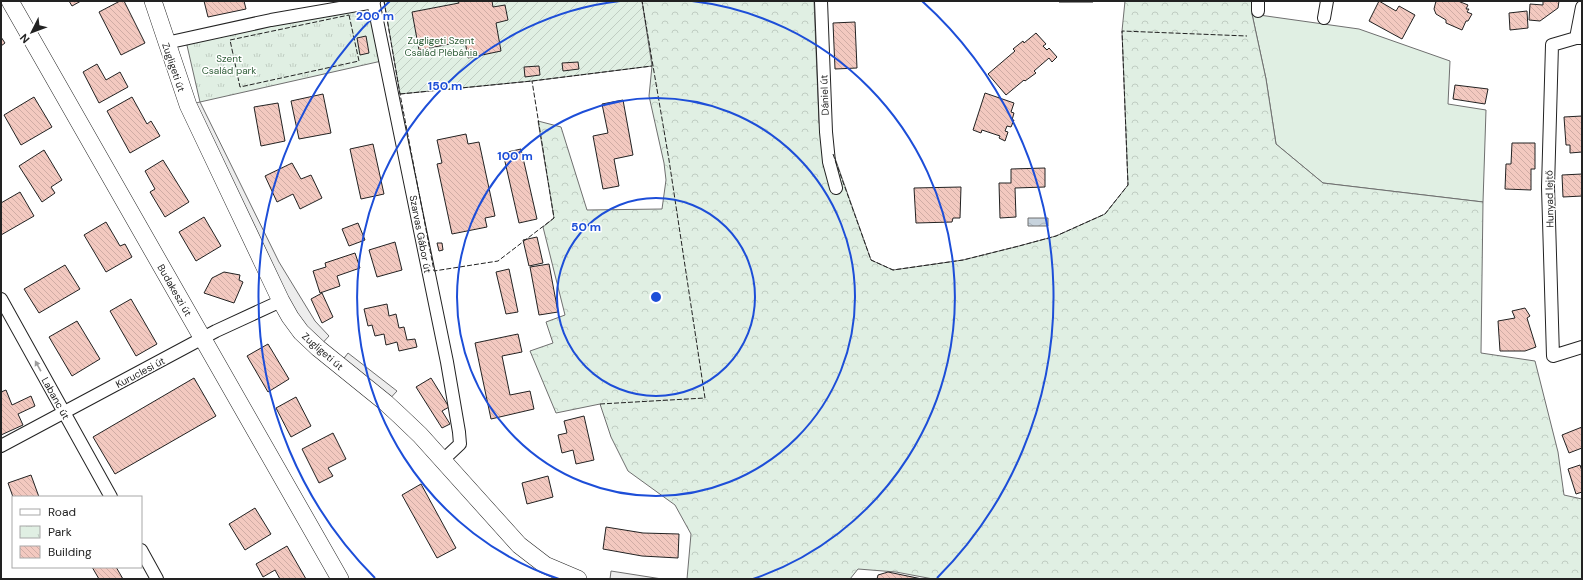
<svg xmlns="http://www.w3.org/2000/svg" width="1583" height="580" font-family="'DM Sans',sans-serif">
  <defs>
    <pattern id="forest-crowns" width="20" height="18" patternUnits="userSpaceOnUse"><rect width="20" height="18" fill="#e0efe3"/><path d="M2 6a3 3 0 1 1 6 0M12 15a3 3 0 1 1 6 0" fill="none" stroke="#c0cdc2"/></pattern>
    <pattern id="park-tufts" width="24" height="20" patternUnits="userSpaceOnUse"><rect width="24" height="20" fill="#e0efe3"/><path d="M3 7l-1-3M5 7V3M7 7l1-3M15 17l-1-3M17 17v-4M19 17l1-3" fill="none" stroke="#c0cdc2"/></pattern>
    <pattern id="garden-furrows" width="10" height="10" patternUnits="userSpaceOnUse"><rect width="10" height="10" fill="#e0efe3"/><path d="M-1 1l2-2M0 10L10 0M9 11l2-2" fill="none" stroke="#c0cdc2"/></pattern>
    <pattern id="water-waves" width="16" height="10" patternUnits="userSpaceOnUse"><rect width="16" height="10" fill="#c7d3dd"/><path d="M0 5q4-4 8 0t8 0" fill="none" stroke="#abb5bd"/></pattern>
    <pattern id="building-back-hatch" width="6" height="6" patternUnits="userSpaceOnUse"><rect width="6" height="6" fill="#f3c9c0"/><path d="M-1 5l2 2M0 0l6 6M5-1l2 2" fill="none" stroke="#d0aca5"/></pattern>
  </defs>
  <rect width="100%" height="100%" fill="#fff"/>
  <path fill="#e0efe3" stroke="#6f6f6f" d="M1252 14 1359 29 1450 61 1448 104 1486 110 1483 202 1323 183 1276 144 1266 79Z"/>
  <path fill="url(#forest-crowns)" stroke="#6f6f6f" d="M642 1H814L819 123 829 141 871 260 893 270 963 260 1019 246 1056 236 1105 214 1128 185 1122 31 1125 1H1254L1252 14 1266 79 1276 144 1323 183 1483 202 1481 353 1535 361 1558 452 1564 495 1582 499V579H933L896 572 858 569 850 579H687L691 534 675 505 628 471 611 437 600 404 556 413 530 351 553 343 546 322 565 315 543 227 554 218 538 121 561 127 587 210 662 209 666 180 664 163 649 96 652 66Z"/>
  <path fill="url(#park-tufts)" stroke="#6f6f6f" d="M374 2 386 60 200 102 186 41Z"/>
  <path fill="url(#garden-furrows)" stroke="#6f6f6f" d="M384 1H642L652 66 532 81 400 94Z"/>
  <path fill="#ededed" stroke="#6f6f6f" d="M200 102 279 262 315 321 329 336 318 348 301 332 188 105Z
    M348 353 397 391 386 403 339 365Z
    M611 571 662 579H610Z"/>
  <path fill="url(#water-waves)" stroke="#6f6f6f" d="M1028 218H1048V226H1028Z"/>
  <path fill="url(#building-back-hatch)" stroke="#222" d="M69 1H81L72 6Z
    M120 1H124L145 43 121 55 99 12Z
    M204 1H244L246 9 208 17Z
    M458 1H492L493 7 505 5 508 20 496 23 501 51 468 58 465 41 419 50 412 12 459 3Z
    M1059 1H1094L1093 2H1059Z
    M1379 1 1396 11 1399 6 1415 15 1402 39 1369 21Z
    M1436 1H1458L1468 5 1466 9H1469L1467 12 1472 14 1468 21H1466L1462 30 1446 23V20L1436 14 1434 9Z
    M1543 1H1559L1558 8 1540 21 1529 20 1530 4 1543 5Z
    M1527 11 1528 28 1510 30 1509 13Z
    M855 22 857 68 835 69 833 23Z
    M1036 33 1046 44 1043 46 1047 50 1049 48 1057 57 1052 62 1049 58 1034 71 1036 73 1025 81 1024 80 1006 95 988 74 1015 51 1013 49 1023 41 1024 43Z
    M366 36 369 53 360 55 357 38Z
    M1 37 5 43 1 46Z
    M578 62 579 69 563 71 562 63Z
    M97 64 106 80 120 72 128 87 99 103 83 72Z
    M539 66 540 75 525 77 524 67Z
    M1455 85 1488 89 1485 104 1453 99Z
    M985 93 1014 103 1011 112 1014 113 1012 120H1014L1011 127 1007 126 1005 131 1008 132 1005 141 999 138 1000 136 982 130 981 133 973 130Z
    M323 94 331 133 299 139 291 101Z
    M34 97 52 127 21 145 4 115Z
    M132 97 147 124 151 121 160 136 130 153 107 111Z
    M623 100 633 155 614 159 619 186 603 189 593 136 608 133 602 104Z
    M278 103 285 141 261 146 254 107Z
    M1582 116V152L1570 153V145H1566L1564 117Z
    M466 134 468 144 479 142 495 216 485 218 487 227 452 234 437 164 442 163 437 140Z
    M1512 143H1535V169H1531V190L1505 189 1506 164H1511Z
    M373 144 384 194 361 199 350 149Z
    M521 149 537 219 519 223 503 153Z
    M44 150 62 180 51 187 55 193 42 202 19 166Z
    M163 160 189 202 165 217 150 192 155 189 145 171Z
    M292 163 301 179 311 175 322 198 300 209 293 194 277 202 265 176Z
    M1045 168V187L1015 188 1016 217 1000 218 999 183H1011V169Z
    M1582 174V196L1563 197 1562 175Z
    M961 187 960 218H953L952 222 916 223 914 188Z
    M20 192 34 216 1 235V203Z
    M204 217 221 246 196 261 179 232Z
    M106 222 120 246 125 244 132 257 106 272 84 235Z
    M358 223 365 240 349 246 342 229Z
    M537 237 543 263 529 266 523 240Z
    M395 242 402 270 377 277 369 250Z
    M437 243H442L443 250 439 251Z
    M355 253 360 268 337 276 340 286 320 293 313 271 326 267 325 263Z
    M549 264 558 312 539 315 530 267Z
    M65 265 80 289 39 313 24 289Z
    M509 269 518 312 506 314 496 272Z
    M224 272 240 275 239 280 243 282 234 303 204 293 212 278Z
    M322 293 333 317 322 323 311 299Z
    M131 299 157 344 136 356 110 311Z
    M387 304 389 316 396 314 399 328 404 327 407 340 415 339 417 347 399 351 397 342 386 345 384 334 375 336 372 325 368 326 364 309Z
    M1525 308 1530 316 1527 318 1536 347 1525 351H1500L1498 321 1515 318 1512 311Z
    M77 321 100 359 72 376 49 337Z
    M518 334 522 352 502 356 510 395 530 391 534 409 491 419 475 343Z
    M268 344 289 379 268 392 247 356Z
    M194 378 216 416 115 474 93 437Z
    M431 378 449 407 442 411 450 424 442 428 416 387Z
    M6 390 12 405 31 396 35 406 18 414 23 425 1 435V392Z
    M296 397 311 426 291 437 276 408Z
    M584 416 594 460 576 464 573 450 562 453 558 435 567 433 564 421Z
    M1582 427V448L1569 453 1562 435Z
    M333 433 346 459 328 468 333 476 319 483 302 449Z
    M1580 465 1582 471V492L1576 494 1568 469Z
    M31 475 39 497H13L8 483Z
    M548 476 553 497 527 504 522 483Z
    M421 484 456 548 437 558 402 495Z
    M255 508 271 534 245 550 229 524Z
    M606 527 643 533 679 534 678 558 642 556 603 549Z
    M287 546 306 579H280L275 570 263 577 256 564Z
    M92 567H116L123 579H99Z
    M888 572 922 579H877L878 575Z"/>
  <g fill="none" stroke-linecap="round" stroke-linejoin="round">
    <defs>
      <path id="street" d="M373 1 447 362 459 432 460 444 442 461
        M821 1 826 132 829 162 836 188
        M1258 1V11
        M1324 18 1327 1
        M1576 38 1582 7
        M1582 38H1576L1552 45 1548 187 1553 356 1582 347
        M166 43 271 20 374 2
        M1 299 111 497
        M1 446 216 331 281 301
        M141 550 157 579"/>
      <path id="secondary" d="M10 1 340 579
        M153 1 188 105 281 301 290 317 301 332 318 348 386 403 399 415 420 435 519 545 545 565 578 579"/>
    </defs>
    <use href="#street" stroke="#222" stroke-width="14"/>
    <use href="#secondary" stroke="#222" stroke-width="18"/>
    <use href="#street" stroke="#fff" stroke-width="12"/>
    <use href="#secondary" stroke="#fff" stroke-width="17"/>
    <path stroke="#222" stroke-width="1" stroke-dasharray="5 2" stroke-linecap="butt" d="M384 1 400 94 434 271 498 261 554 218 532 81
      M349 15 359 61 240 87 230 40Z
      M400 94 532 81 652 66
      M833 154 871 260 893 270 963 260 1019 246 1056 236 1105 214 1128 185 1122 31 1247 36
      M600 404 705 398 669 160 642 1"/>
  </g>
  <defs><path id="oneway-solid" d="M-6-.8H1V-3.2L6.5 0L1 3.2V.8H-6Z"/></defs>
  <use fill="#9c9c9c" href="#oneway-solid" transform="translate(38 366) rotate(-119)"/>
  <g fill="none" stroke="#1d4ed8" stroke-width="2">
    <circle cx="656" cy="297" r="99"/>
    <circle cx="656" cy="297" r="199"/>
    <path d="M559 579A298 298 0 0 1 620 1M692 1A298 298 0 0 1 753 579"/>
    <path d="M375 578A398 398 0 0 1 390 1M922 1A398 398 0 0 1 937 578"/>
  </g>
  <g text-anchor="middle" stroke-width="3" stroke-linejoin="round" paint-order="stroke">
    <g font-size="10" fill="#2f5e38" stroke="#fff">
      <text x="441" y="44">Zugligeti Szent<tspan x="441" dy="12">Család Plébánia</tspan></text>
      <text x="229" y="62">Szent<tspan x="229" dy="12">Család park</tspan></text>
    </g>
    <g font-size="10" fill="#222" stroke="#fff">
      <text transform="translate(174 67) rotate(71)" y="4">Zugligeti út</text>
      <text transform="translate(824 95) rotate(-92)" y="4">Dániel út</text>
      <text transform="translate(1549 199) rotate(-91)" y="4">Hunyad lejtő</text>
      <text transform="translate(421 234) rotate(79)" y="4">Szarvas Gábor út</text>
      <text transform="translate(175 290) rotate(60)" y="4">Budakeszi út</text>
      <text transform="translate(323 351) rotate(41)" y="4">Zugligeti út</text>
      <text transform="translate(140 372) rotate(-28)" y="4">Kuruclesi út</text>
      <text transform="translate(56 398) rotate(61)" y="4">Labanc út</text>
    </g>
  </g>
  <circle cx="656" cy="297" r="6" fill="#1d4ed8" stroke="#fff" stroke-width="2"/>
  <g font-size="12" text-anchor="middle" font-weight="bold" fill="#1d4ed8" stroke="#fff" stroke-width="3" stroke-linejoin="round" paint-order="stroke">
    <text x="375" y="20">200 m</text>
    <text x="445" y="90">150 m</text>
    <text x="515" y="160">100 m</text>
    <text x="586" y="231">50 m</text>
  </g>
  <rect width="1583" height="580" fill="none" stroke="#222222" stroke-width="4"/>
  <rect x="12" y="496" width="130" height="72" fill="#ffffff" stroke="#a7a7a7"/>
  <rect x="20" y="509" width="20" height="6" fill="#ffffff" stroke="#a7a7a7"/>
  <text x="48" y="516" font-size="12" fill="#222222">Road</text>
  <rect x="20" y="526" width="20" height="12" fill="url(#park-tufts)" stroke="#a7a7a7"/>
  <text x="48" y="536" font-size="12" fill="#222222">Park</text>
  <rect x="20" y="546" width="20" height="12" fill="url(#building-back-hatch)" stroke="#a7a7a7"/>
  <text x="48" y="556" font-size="12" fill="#222222">Building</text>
  <g transform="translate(32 32) rotate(228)" stroke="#ffffff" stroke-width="3" paint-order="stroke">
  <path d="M0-3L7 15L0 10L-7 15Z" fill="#222222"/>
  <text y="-6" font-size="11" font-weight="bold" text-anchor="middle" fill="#222222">N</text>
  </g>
</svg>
